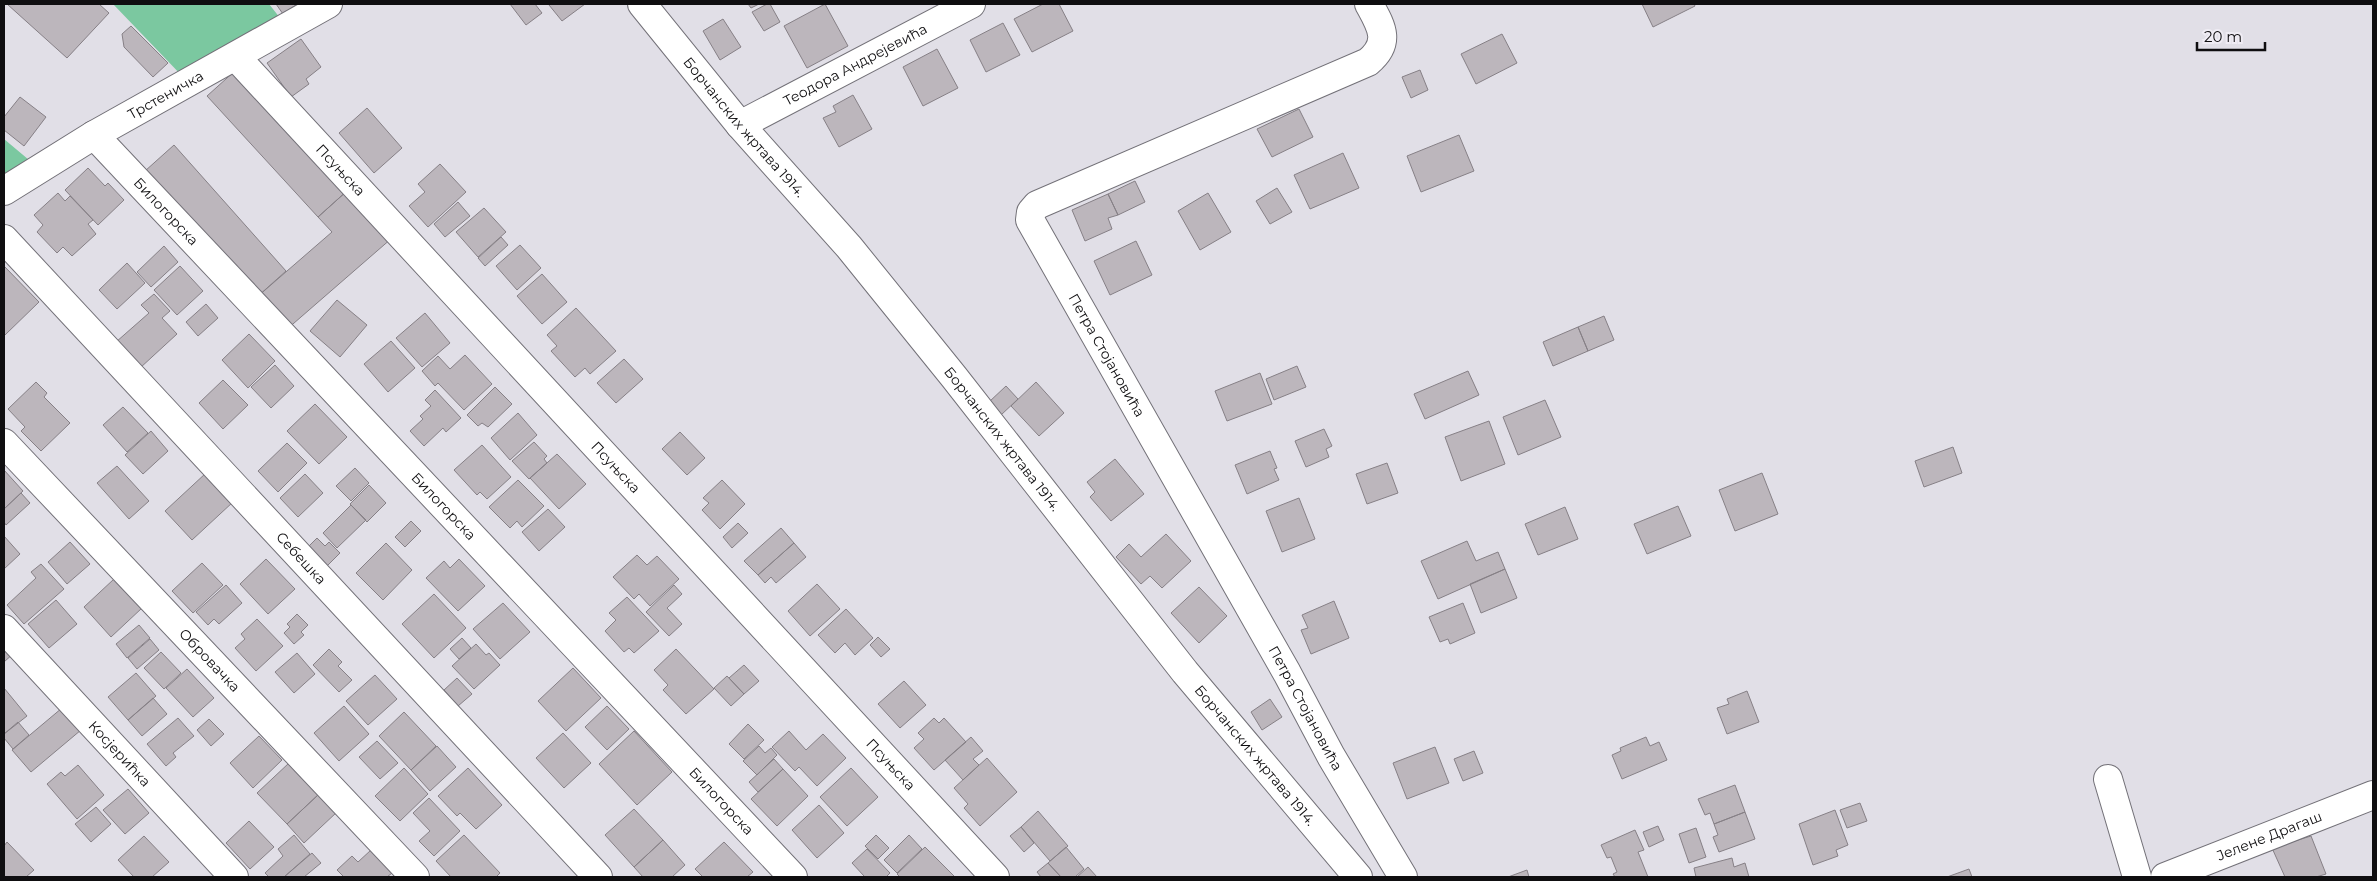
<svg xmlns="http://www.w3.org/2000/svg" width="2377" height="881" font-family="Montserrat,sans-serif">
  <rect width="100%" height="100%" fill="#e1dfe7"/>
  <path fill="#7bc8a0" d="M113 4H269L284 23 185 79Z
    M4 139 35 165 4 184Z"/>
  <path fill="#bcb6bc" stroke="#868086" d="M7 4H99L109 13 67 58Z
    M276 4H297L283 14Z
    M510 4H535L542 13 526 25Z
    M552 4H585L562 21 549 5Z
    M748 4H759L751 8Z
    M767 4H770L780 22 764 31 752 12Z
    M825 4 848 46 807 68 784 26Z
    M1043 4H1059L1073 31 1032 52 1014 19Z
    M1642 4H1694L1695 6 1653 27Z
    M723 19 741 47 720 60 703 31Z
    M1003 23 1020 55 986 72 970 40Z
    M131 26 168 63 153 77 124 47 122 34Z
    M1502 34 1517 63 1476 84 1461 54Z
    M301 39 321 67 306 79 309 84 291 97 267 63Z
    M937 49 958 88 923 106 903 67Z
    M237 69 348 190 318 217 207 96Z
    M1420 70 1428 90 1411 98 1402 77Z
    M853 95 872 129 839 147 823 118 836 112 833 106Z
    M20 97 46 117 24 146 4 130V117Z
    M367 108 402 148 374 173 339 133Z
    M1299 109 1313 137 1272 157 1257 129Z
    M1459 135 1474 171 1421 192 1407 156Z
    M174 145 286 271 257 297 145 171Z
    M1343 153 1359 188 1310 209 1294 175Z
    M440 164 466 192 428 227 409 206 425 192 418 184Z
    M88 168 105 186 108 183 124 200 98 225 65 190Z
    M1135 181 1145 202 1118 215 1108 194Z
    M1277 188 1292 212 1270 224 1256 201Z
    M348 190 392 238 286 330 257 297 332 232 318 217Z
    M58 193 65 201 70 196 93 220 88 224 96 234 72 256 63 247 57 253 37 232 43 225 34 215Z
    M1208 193 1231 232 1200 250 1178 211Z
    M1108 194 1118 215 1108 218 1112 229 1085 241 1072 210Z
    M458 202 470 216 445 237 434 224Z
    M484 208 506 232 478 257 456 232Z
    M501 237 508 245 485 266 478 258Z
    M1136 241 1152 275 1110 295 1094 261Z
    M520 245 541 268 517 290 496 266Z
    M164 246 178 262 151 287 137 272Z
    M127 263 145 283 117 309 99 290Z
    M4 266 39 302 5 335 4 333Z
    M180 266 203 291 177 315 154 290Z
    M542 274 567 302 542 324 517 296Z
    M154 294 170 311 162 318 177 334 140 368 116 342 149 313 141 305Z
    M337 300 367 325 340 357 310 331Z
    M206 304 218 318 198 336 186 322Z
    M576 308 616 351 590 374 585 368 575 377 551 351 557 346 547 335Z
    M425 313 450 343 422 367 396 338Z
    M1604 316 1614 340 1588 351 1578 327Z
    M1578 327 1588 351 1553 366 1543 342Z
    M249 334 275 361 248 388 222 360Z
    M391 341 415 368 388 392 364 364Z
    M465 355 492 384 464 410 438 383 435 386 422 371 438 356 450 369Z
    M624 359 643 379 616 403 597 383Z
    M275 365 294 386 271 408 251 387Z
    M1297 366 1306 387 1274 400 1266 379Z
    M1468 371 1479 395 1425 419 1414 394Z
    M1260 373 1272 404 1227 421 1215 391Z
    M223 380 248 405 223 429 199 403Z
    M36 382 47 393 44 397 70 423 41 451 21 431 25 427 8 409Z
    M1036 382 1064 413 1039 436 1011 406Z
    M1006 386 1018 399 1001 415 989 402Z
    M495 387 512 404 488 427 482 423 478 426 467 415Z
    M435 390 461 418 446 432 443 428 424 446 410 431 423 419 420 416 431 406 425 400Z
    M1545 400 1561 437 1518 455 1503 417Z
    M315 404 347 437 319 464 287 431Z
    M123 407 148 433 127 452 103 425Z
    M518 413 537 435 510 460 491 438Z
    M1489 421 1505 464 1461 481 1445 437Z
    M1324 429 1332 446 1326 449 1329 457 1306 467 1295 441Z
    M151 431 168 451 143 474 125 455Z
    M680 432 705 458 687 475 662 449Z
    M534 442 547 456 544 459 547 463 529 479 512 461Z
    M287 443 307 463 278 492 258 471Z
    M482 445 511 477 487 499 480 492 477 495 454 470Z
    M1953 447 1962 473 1924 487 1915 461Z
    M1270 451 1277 468 1274 469 1279 480 1247 494 1235 465Z
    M557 454 586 484 559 509 530 478Z
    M1115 459 1144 494 1111 521 1090 497 1095 492 1087 482Z
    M1387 463 1398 493 1367 504 1356 474Z
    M117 466 149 501 129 519 97 483Z
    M355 468 369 483 351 501 336 486Z
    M4 470 23 491 4 509Z
    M206 473 233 502 192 540 165 511Z
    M1762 473 1778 514 1735 531 1719 490Z
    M305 474 323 493 298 517 280 498Z
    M518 480 544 506 522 527 517 521 510 528 489 507Z
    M722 480 745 504 720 529 702 510 709 503 703 498Z
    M369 485 386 503 367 522 350 504Z
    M21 493 30 503 6 525 4 522V509Z
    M1299 498 1315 539 1282 552 1266 511Z
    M351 505 366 520 337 548 323 533Z
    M1678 506 1691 536 1647 554 1634 524Z
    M1565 507 1578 539 1538 555 1525 524Z
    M548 509 565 527 539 551 522 532Z
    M411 521 421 531 405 547 395 537Z
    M738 523 748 533 732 548 723 537Z
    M781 528 794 543 758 575 744 561Z
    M1166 534 1191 561 1162 588 1150 576 1141 584 1116 557 1129 544 1141 557Z
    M4 536 20 554 4 569Z
    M317 538 325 546 329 542 340 553 327 566 308 547Z
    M1467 541 1476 561 1498 552 1505 569 1438 599 1421 561Z
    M70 542 90 564 67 584 48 562Z
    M386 543 412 570 383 600 356 573Z
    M794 543 806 557 776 583 771 577 765 583 758 575Z
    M637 555 647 565 657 556 679 579 650 606 639 594 634 599 613 577Z
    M266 559 295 589 268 614 240 584Z
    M459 559 485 586 458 611 426 578 444 561 450 568Z
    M202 563 223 585 193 613 172 591Z
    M41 564 64 589 24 624 7 605 36 578 31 572Z
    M1505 569 1517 598 1481 613 1470 584Z
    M114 579 142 608 111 637 84 607Z
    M817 584 840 609 810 636 788 611Z
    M226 585 242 603 219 624 214 619 208 625 196 612Z
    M674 585 682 594 667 608 682 624 669 636 646 612Z
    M1199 587 1227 616 1199 643 1171 613Z
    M434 594 466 628 434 658 402 624Z
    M627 597 659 631 634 653 629 648 624 652 605 631 616 620 609 613Z
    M56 600 77 624 49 648 28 624Z
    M1334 601 1349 638 1311 654 1301 630 1308 628 1302 615Z
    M503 603 530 632 500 659 473 629Z
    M1463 603 1475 633 1450 644 1448 639 1440 642 1429 617Z
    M846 609 873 638 855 655 845 643 835 653 818 635Z
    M297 614 308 625 301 632 304 635 294 644 284 633 290 627 287 624Z
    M257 619 283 646 256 671 235 648 245 639 241 634Z
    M139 625 150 638 127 658 116 644Z
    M878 637 890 649 881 657 870 645Z
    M462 638 471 648 459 659 450 649Z
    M150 639 159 650 137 669 128 658Z
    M4 642 14 653 4 662Z
    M476 644 486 655 489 653 500 665 474 689 452 666Z
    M329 649 342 662 338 666 352 680 339 692 313 665Z
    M676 649 714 689 686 714 663 690 668 685 654 670Z
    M161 652 181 673 164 689 144 668Z
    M297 653 315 674 294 693 275 672Z
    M744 665 759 681 744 694 729 678Z
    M573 668 601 698 566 731 538 701Z
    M187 669 214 698 193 717 166 688Z
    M136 673 156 696 128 720 108 697Z
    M375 675 397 699 368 725 346 701Z
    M727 676 744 694 731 706 714 688Z
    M457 678 472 694 458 706 444 690Z
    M904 681 926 705 900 728 878 704Z
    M4 688 27 716 4 734Z
    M1747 691 1759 722 1727 734 1717 708 1729 704 1727 699Z
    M153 698 167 714 142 736 128 720Z
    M1270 699 1282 717 1262 730 1251 712Z
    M344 706 369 734 339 761 314 733Z
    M607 706 629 729 607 750 585 727Z
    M62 708 81 730 31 772 12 750Z
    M404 712 436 746 411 770 379 736Z
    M178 718 194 736 173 753 176 757 166 766 147 744Z
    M934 718 939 723 944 718 966 742 934 770 914 748 924 739 918 733Z
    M209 719 224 734 211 746 197 730Z
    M18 722 29 735 13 749 4 738V734Z
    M748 724 764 740 744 759 729 744Z
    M634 731 672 772 637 805 599 764Z
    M789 731 806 750 823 734 846 758 817 786 799 767 795 771 772 747Z
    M563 733 591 763 564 788 536 758Z
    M259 736 282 760 253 788 230 763Z
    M971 737 983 751 973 759 979 765 963 780 945 760Z
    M1646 737 1650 746 1659 742 1667 760 1622 779 1612 755 1621 751 1620 748Z
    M377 741 398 763 380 779 359 757Z
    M437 746 456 767 430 791 411 770Z
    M759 746 765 753 771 748 777 755 757 775 743 761Z
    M1435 747 1449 783 1407 799 1393 763Z
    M1474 751 1483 773 1463 781 1454 759Z
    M987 758 1017 792 980 826 964 808 968 804 954 788Z
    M774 759 783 769 758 792 749 782Z
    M289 763 318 795 287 824 257 793Z
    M78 765 104 795 77 819 47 784 61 772 65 776Z
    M404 768 428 794 400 821 375 796Z
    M468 768 502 805 476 829 460 813 457 816 438 796Z
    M851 768 878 797 847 826 820 797Z
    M783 769 808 796 777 826 751 799Z
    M1735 785 1745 812 1714 824 1710 813 1705 815 1698 799Z
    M128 789 149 813 125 834 103 810Z
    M320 793 337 812 304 843 287 824Z
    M429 798 460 831 434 856 419 841 430 831 413 813Z
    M1860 803 1867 821 1847 828 1840 810Z
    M819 805 844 833 817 858 792 830Z
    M96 807 111 824 91 842 75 824Z
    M634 809 663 840 634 867 605 835Z
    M1835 810 1848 845 1836 850 1838 856 1813 865 1799 824Z
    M1038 811 1068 846 1050 861 1021 827Z
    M1745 812 1755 839 1719 852 1713 837 1718 835 1714 824Z
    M249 821 274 847 250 869 226 843Z
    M1658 826 1664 840 1649 847 1643 832Z
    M1021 827 1034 843 1024 852 1010 836Z
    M1696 828 1706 857 1689 863 1679 834Z
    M1635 830 1644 850 1638 852 1648 877H1615L1613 874 1617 872 1611 857 1607 858 1601 845Z
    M294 835 310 854 284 877H269L265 873 283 856 278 849Z
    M464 835 500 873 496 877H451L436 861Z
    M876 835 889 848 878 859 865 846Z
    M909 835 922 849 897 873 884 860Z
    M144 836 169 862 152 877H134L118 860Z
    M2311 836 2326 874 2316 877H2285L2272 848Z
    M663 840 685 865 672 877H643L634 867Z
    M7 842 34 870 26 877H4V846Z
    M724 842 753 872 747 877H703L695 869Z
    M925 847 954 876 953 877H900L897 874Z
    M1066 847 1084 869 1075 877H1061L1048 863Z
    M867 849 890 873 886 877H863L864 876 852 863Z
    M371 850 392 873 387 877H344L337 870 352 856 358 862Z
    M312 853 321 863 304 877H284Z
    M1732 858 1734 867 1745 863 1749 877H1696L1694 868Z
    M1048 863 1061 877H1041L1037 872Z
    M1088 867 1097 877H1077Z
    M1969 869 1972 877H1947Z
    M1527 870 1529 877H1508Z"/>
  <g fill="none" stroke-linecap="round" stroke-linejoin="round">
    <defs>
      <g id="minor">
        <path id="s1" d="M642 4 740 125 849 247 954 377 1185 672 1358 877"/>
        <path id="s2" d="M1369 4C1381 26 1392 42 1368 62L1037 205 1031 212 1030 220 1287 673 1331 756 1403 877"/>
        <path id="s3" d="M236 57 995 877"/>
        <path id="s4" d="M740 125 971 4"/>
        <path id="s5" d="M94 135 793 877"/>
        <path id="s6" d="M4 191 94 135 328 4"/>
        <path id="s7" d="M4 239 598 877"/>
        <path id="s8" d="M4 443 415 877"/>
        <path id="s9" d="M4 629 234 877"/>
        <path d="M2108 779 2137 877"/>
        <path id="s10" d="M2165 877 2373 795"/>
      </g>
    </defs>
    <use href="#minor" stroke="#737178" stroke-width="30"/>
    <use href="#minor" stroke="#fff" stroke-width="28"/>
  </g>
  <g text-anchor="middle" stroke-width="5" stroke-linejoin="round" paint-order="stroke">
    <g font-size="14" fill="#0f0e10" stroke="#efecf4">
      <text dy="5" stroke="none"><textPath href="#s4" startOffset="130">Теодора Андрејевића</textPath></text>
      <text dy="5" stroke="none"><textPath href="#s6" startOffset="188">Трстеничка</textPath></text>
      <text dy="5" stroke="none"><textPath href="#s1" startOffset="160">Борчанских жртава 1914.</textPath></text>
      <text dy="5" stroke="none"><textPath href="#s3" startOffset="154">Псуњска</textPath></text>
      <text dy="5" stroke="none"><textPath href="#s5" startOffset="105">Билогорска</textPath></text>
      <text dy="5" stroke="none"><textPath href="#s2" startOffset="599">Петра Стојановића</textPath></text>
      <text dy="5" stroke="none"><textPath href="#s1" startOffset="565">Борчанских жртава 1914.</textPath></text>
      <text dy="5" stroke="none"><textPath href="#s3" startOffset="559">Псуњска</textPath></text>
      <text dy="5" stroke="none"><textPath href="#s5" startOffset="510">Билогорска</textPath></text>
      <text dy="5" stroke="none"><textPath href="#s7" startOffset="436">Себешка</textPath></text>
      <text dy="5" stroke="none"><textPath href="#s8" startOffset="299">Обровачка</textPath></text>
      <text dy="5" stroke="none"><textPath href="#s2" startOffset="1004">Петра Стојановића</textPath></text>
      <text dy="5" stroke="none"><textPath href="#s9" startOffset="170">Косјерићка</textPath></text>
      <text dy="5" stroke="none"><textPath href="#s1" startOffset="970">Борчанских жртава 1914.</textPath></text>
      <text dy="5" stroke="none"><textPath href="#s3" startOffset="964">Псуњска</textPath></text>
      <text dy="5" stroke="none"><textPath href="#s5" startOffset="915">Билогорска</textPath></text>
      <text dy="5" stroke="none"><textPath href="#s10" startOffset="112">Јелене Драгаш</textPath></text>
    </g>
  </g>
  <rect width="2377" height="881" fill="none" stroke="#0f0e10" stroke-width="10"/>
  <path d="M2197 42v8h68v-8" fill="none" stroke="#0f0e10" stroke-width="2.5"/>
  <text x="2204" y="42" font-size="15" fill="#0f0e10" stroke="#efecf4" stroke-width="4" paint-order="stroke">20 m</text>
</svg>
